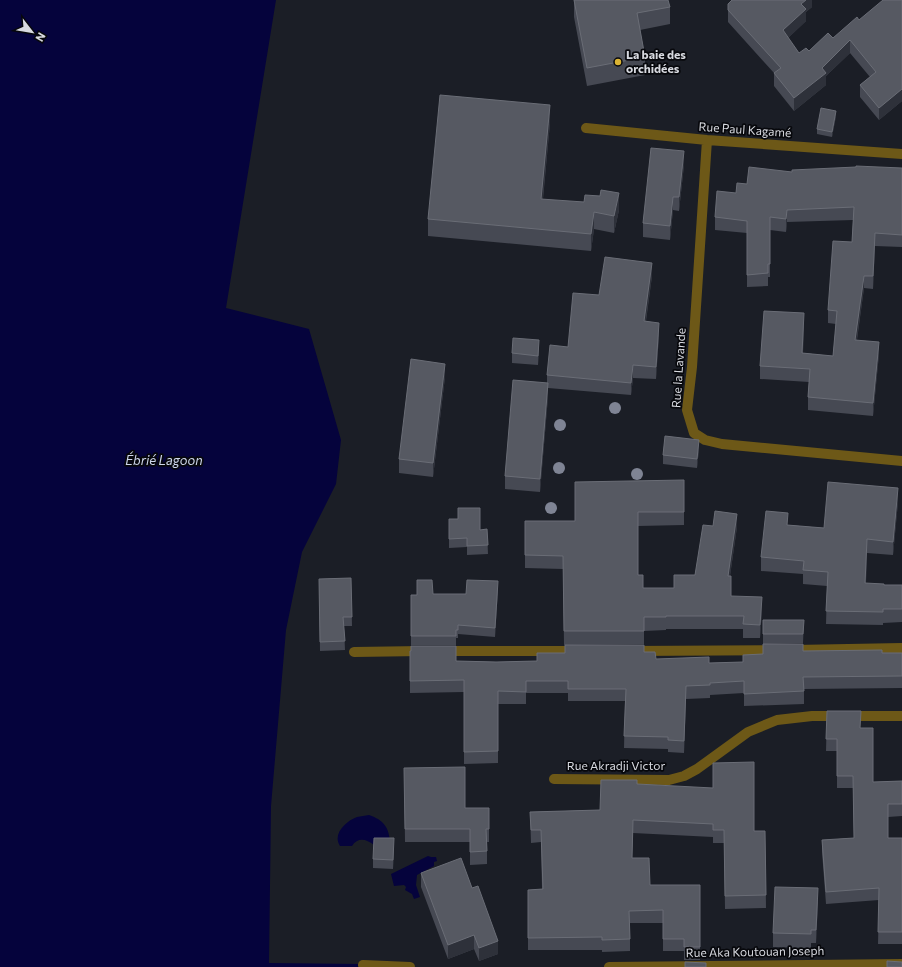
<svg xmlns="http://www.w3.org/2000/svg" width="902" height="967" font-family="Commissioner,sans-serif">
  <rect width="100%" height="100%" fill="#1b1e26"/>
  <path fill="#05033c" d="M0 0H276L226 308 309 329 341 440 336 484 302 552 286 630 271 806 269 963 359 964 362 967H0Z
    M369 815C384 820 389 828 390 842L374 845C366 839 358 837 352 846H340C332 834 346 821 357 817 361 816 365 816 369 815Z
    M428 856 431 857H436L437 861 434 862V866L417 875 416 885 420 897 414 899 412 894 405 890 406 887 404 885 394 886 391 874Z"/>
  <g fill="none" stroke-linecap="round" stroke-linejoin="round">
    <path stroke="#6d5817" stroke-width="10" d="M586 128 707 140 902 154
      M707 140 692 367 687 410 694 433 705 440 722 444 902 461
      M444 651H578
      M630 651 794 650 902 648
      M354 652 422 651
      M554 779 669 780 684 776 697 769 748 732 777 720 812 716H902
      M363 965 410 967
      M609 967 902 964"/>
  </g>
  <g fill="#7f8494">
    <circle cx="615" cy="408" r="6"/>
    <circle cx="560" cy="425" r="6"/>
    <circle cx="559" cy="468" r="6"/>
    <circle cx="637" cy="474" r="6"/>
    <circle cx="551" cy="508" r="6"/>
  </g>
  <path fill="#464953" d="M574 0 670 7V24L640 30 645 57V75L587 86 574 17Z
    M812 0V7L806 12V21L788 38 799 53 809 51 833 38 859 20 902 0V101L879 120 860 97V85L870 77 850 53 826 76V85L794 111 774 86V73L728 22V4Z
    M836 116 832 137 817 134V129Z
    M550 123 543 199 619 210 614 233 594 229 591 251 428 236V219Z
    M684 165 679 211 673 210 670 240 643 237V223Z
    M902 168V247L875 246 873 289 864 288 857 340 879 354 873 416 808 410V397L809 382 760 379V366L804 326 803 353 833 356 836 324 828 323V310L852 242 853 220 787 222 786 232 770 230V277H768V286L747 287V233L715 230V217L736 193 792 172Z
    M652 276 646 321 659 335 656 379 633 378 631 395 548 388V397L540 492 505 489V476L547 383V375L568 347 599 295Z
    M539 349 538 365 512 363V353Z
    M445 377 433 477 399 473V459Z
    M699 449 697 468 663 464V455Z
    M684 480V525L638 526V575L643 588H674L695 575 713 526 737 527 730 576 731 596 762 610 760 638H743V629H666V630L644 631V644L564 645 563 569 525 568V521H575Z
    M898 502 893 555 867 553 866 583 884 585H902V622L883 623V625L826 624 827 586 803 584V574L761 571V557L788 525 824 528Z
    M449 519 480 530 487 529 488 554 467 555V547L449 548Z
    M351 578 352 626H344L345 650 320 651 319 579Z
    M417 580 433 594H466L498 590 495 637 458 634V638H456V645H411V595H417Z
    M763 620H804L803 643 763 644Z
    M410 651 456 661 496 662 537 661 644 652 656 659 709 663 743 662 803 651 902 653V688L804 689V704L744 706V693L710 695V698L686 699 684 753 668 752V749L624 748 625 701H568V693H526V704H498V763L464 764V692L410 693Z
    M827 711 861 728 873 782 902 781V816L888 817V838H902V944H878L879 900 826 904 822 852V840L854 838 853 788H837V751H826Z
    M404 768 465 808H489V842H487V864L470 865V842H405Z
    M637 784 754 831H765L766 908 725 909 724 843H713V837L633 833 632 858 650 885H700V960H684V951H663V923H630V951L602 952V950H528V890L542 889 541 842 531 843 530 812 600 810Z
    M394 848 393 869 373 868V859Z
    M421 873 498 954 479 961 474 949 448 959 421 887Z
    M818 902 816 943H811V948L773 947V933Z"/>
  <path fill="#2e313a" d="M806 0H812V7L806 12V21L783 43V30L801 4Z
    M850 40V53L826 76V85L794 111V98L822 68Z
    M902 89V101L879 120V108Z
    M550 105V123L541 216V199Z
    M836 111V116L832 137V132Z
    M684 151V165L679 211V197Z
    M619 193V210L614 233V216Z
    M673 197V210L670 240V226Z
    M787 210V222L786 232V219Z
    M594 212V229L591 251V234Z
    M875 233V246L873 289V276Z
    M652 263V276L644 333V321Z
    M864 276V288L855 352V340Z
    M804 313V326L802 366V353Z
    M659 323V335L656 379V367Z
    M539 340V349L538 365V356Z
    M879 342V354L873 416V403Z
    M445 364V377L433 477V463Z
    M633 365V378L631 395V383Z
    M548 383V397L540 492V479Z
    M699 440V449L697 468V459Z
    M898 488V502L893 555V542Z
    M737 514V527L728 589V576Z
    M867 539V553L865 597V583Z
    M498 581V590L495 637V628Z
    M762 597V610L760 638V625Z
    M686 686V699L684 753V741Z
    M394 838V848L393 869V860Z
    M818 888V902L816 943V930Z
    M474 935V949L448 959V945Z
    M498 941V954L479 961V948Z"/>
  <path fill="#565962" stroke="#6a6d76" d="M574 0H668L670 7 637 13 645 57 587 68Z
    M732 0H806L801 4 806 9 783 30 799 53 806 48 809 51 828 33 833 38 857 17 859 20 883 0H902V89L879 108 860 85 876 72 850 40 822 68 826 73 794 98 774 73 781 68 728 10V4Z
    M440 95 550 105 541 199 584 202 585 195 600 196 601 190 619 193 614 216 594 212 591 234 428 219Z
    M821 108 836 111 832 132 817 129Z
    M651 148 684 151 679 197H673L670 226 643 223Z
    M856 166 902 168V235L875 233 873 276H864L855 340 879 342 873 403 808 397 810 369 760 366 764 311 804 313 802 353 833 356 837 311 828 310 833 241 852 242 854 207 787 210 786 219 770 217V264H768V273L747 275V221L715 217 717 191 736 193 737 183 747 184 749 167 792 172V170L856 167Z
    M605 257 652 263 644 321 659 323 656 367 633 365 631 383 547 375 550 345 568 347 573 293 599 295Z
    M513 338 539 340 538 356 512 353Z
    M411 359 445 364 433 463 399 459Z
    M513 380 548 383 540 479 505 476Z
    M665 436 699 440 697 459 663 455Z
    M684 480V512H638V575H643V588H674V575H695L703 525 713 526 715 511 737 514 728 576H731V596L762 597 760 625 743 624 744 616H666V617H644V631H564L563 556 525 555V521H575V482Z
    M828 482 898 488 893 542 867 539 865 583 884 584V585H902V609H883V612L826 611 828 572 803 570 804 561 761 557 766 511 788 513 787 525 824 528Z
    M458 508H480V530L487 529 488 545 467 546V538L449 539V519H458Z
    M351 578 352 617H343L345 641 320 642 319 579Z
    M417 580H432L433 594H466L467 580 498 581 495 628 458 625V630H456V636H411V595H417Z
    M763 620H804L803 634H763Z
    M763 644H803V651L882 650V653H902V676L803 677 804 691 744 694V681L710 683V685L686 686 684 741 668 740V737L624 736 626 689H568V681H526V692L498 691V751L464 752V680L410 681V651H411V646H456V661L496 662 537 661V653H565V645H644V652H655L656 659 709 657V663L743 662V655L763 654Z
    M827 711H861L860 728H873V782L902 781V804H888V838H902V932H878L879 888 826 892 822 840 854 838 853 776H837V739H826Z
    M754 762V831H765L766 895 725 896 724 830H713V824L633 820 632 858H649L650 885H700V947H684V939H663V910L629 911 630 939 602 940V937L528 938V890L543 889 541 830H531L530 812 600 810 601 780H637V784L713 788V763Z
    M465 767V808H489V829H486L487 851 470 852V829H405L404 768Z
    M374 838H394L393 860 373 859Z
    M461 858 472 888 478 886 498 941 479 948 474 935 448 945 421 873Z
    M775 887 818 888 816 930H811V934L773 933Z
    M887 961 902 962V967H887Z
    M685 962 706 963V967H685Z"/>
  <circle fill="#dab333" stroke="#07080c" stroke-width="1.5" cx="618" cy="62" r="4"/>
  <g text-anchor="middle" stroke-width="3.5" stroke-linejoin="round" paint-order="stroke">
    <g font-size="12" font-weight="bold" fill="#d8dae0" stroke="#07080c" text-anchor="start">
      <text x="626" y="59">La baie des<tspan x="626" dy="14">orchidées</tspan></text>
    </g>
    <g font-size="12" fill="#d8dae0" stroke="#07080c">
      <text transform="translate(745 130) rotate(4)" y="4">Rue Paul Kagamé</text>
      <text transform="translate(679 368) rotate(-86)" y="4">Rue la Lavande</text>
      <text x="616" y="770">Rue Akradji Victor</text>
      <text transform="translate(755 952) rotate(-1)" y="4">Rue Aka Koutouan Joseph</text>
    </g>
    <g font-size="13" font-style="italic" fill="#ced6ec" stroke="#07080c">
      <text x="164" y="465">Ébrié Lagoon</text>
    </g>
  </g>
  <g transform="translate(32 32) rotate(121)" stroke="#07080c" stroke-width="3" paint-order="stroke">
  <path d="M0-3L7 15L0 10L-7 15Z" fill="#d8dae0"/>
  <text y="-6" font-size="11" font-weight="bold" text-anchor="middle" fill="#d8dae0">N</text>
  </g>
</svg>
